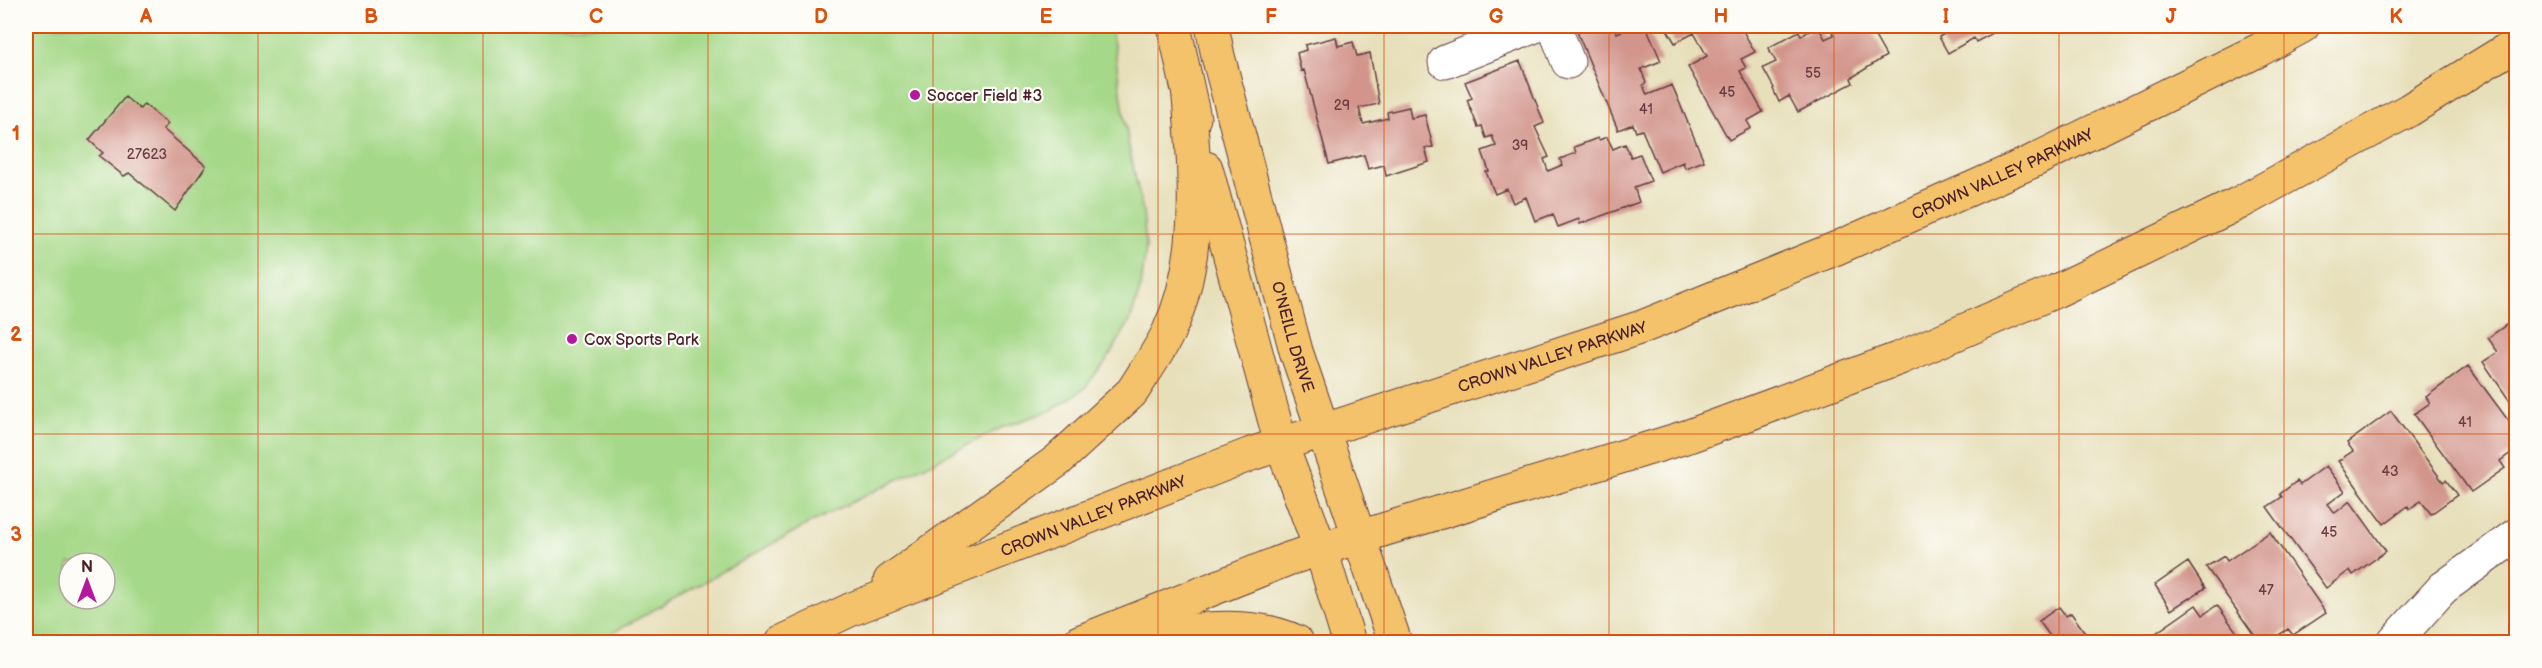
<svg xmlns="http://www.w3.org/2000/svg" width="2542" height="668" font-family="'Balsamiq Sans',sans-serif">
  <rect width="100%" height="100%" fill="#fdfcf7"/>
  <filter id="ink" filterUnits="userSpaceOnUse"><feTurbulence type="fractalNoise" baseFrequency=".0167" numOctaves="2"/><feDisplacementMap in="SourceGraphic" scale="12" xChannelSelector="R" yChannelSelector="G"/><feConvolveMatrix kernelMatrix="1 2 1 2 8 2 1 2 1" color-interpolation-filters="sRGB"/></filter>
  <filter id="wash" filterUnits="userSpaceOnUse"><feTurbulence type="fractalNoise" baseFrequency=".008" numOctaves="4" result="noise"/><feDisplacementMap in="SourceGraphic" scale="24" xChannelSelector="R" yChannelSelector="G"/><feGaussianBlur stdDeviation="1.35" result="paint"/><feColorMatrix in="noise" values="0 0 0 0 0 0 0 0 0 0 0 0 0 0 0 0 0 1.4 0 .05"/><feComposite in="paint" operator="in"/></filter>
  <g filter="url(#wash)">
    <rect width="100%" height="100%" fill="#e7dfba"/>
    <path fill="#a5d888" stroke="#787c5a" stroke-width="1.5" fill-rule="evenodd" d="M26 26H1111L1129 147 1143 212 1146 247 1141 286 1130 321 1108 358 1084 389 1052 410 1003 427 810 523 596 642H26ZM69 563H105V599H69Z"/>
    <g id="blocks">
      <path fill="#d2948b" d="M1592 26H1614L1617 33 1635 26H1646L1661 61 1641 69 1646 83 1643 85 1647 95 1672 85 1704 161 1685 168 1683 162 1660 172 1642 130 1636 132 1633 124 1618 130 1577 32Z
        M1665 26H1740L1755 52 1741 59 1746 68 1740 71 1763 112 1747 121 1751 128 1729 140 1688 67 1707 56 1694 33 1675 43Z
        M1818 26 1825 39 1834 35 1829 26H1869L1886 56 1851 78 1853 83 1798 112 1789 96 1779 102 1773 89 1774 88 1763 68 1776 62 1768 48 1799 31 1801 36Z
        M1939 26H1997L1993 28 1995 32 1976 42 1974 38 1948 53 1939 37 1944 34Z
        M1336 37 1338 46 1353 42 1357 56 1370 53 1379 104 1359 108 1363 124 1388 118 1387 112 1409 107 1411 118 1425 115 1433 147 1425 148 1429 162 1386 176 1384 165 1368 169 1364 155 1329 164 1304 70 1301 71 1297 53 1306 50 1305 45Z
        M1520 61 1544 123 1535 127 1549 157 1544 159 1548 171 1562 165 1560 159 1576 153 1574 147 1598 138 1599 140 1607 137 1613 149 1625 144 1631 157 1640 154 1651 181 1634 187 1639 202 1580 224 1579 219 1558 227 1553 214 1535 221 1526 197 1513 203 1507 189 1495 194 1486 172 1489 171 1482 151 1496 146 1492 136 1486 138 1482 126 1478 127 1467 100 1472 98 1465 82Z
        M125 97 140 109 144 104 168 124 163 129 206 166 175 211 129 173 124 176 99 156 103 153 89 140Z
        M2516 318V410L2483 362 2498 352 2488 338Z
        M2468 366 2516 431V449L2500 461 2505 468 2471 492 2414 414 2430 403 2426 397Z
        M2391 411 2443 482 2446 480 2457 495 2431 514 2421 501 2409 509 2408 506 2384 524 2338 461 2353 451 2347 443Z
        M2326 466 2345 491 2328 504 2335 513 2350 501 2386 551 2353 575 2350 570 2326 588 2267 507 2282 497 2280 494 2297 481 2300 485Z
        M2270 532 2326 613 2293 635 2288 629 2268 642H2259L2206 567 2224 556 2227 561Z
        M2188 562 2205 588 2171 610 2155 585Z
        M2196 605 2203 615 2217 605 2244 642H2152L2149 638Z
        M2059 607 2066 616 2071 613 2092 642H2054L2039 621Z"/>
    </g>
  </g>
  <g filter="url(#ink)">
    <use href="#blocks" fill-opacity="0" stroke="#623c40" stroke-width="1.5"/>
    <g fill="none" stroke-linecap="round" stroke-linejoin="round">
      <defs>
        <path id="minor" d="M1554 26 1568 62
          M1445 62 1535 26
          M2394 642 2443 588 2516 535"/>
        <g id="major">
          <path d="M1174 26 1194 118"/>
          <path id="s1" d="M1212 26 1218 56 1296 351 1395 642"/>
          <path d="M1206 168 1281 444 1321 550 1349 642"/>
          <path d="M890 581 1057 461 1132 392C1144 373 1158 353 1168 333 1203 259 1195 177 1189 97"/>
          <path id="s2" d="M782 642 852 609 1251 454 1642 327 1837 248 2031 162 2259 50 2303 26"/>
          <path d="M1079 642 1288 559 1689 436 1900 358 2056 291 2239 203 2409 110 2516 44"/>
          <path d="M1132 642C1185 630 1247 618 1297 642"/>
        </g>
      </defs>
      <use href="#minor" stroke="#623c40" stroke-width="35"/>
      <use href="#major" stroke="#623c40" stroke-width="35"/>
      <use href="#minor" stroke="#fff" stroke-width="33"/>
      <use href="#major" stroke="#f3c26a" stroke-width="33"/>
    </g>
  </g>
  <path fill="none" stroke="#d8530f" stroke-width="1.5" stroke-opacity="0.55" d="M258 26V642M483 26V642M708 26V642M933 26V642M1158 26V642M1384 26V642M1609 26V642M1834 26V642M2059 26V642M2284 26V642M26 234H2516M26 434H2516"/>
  <g fill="#b5179e" stroke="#fdfcf7" stroke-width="2">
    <circle cx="915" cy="95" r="6"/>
    <circle cx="572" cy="339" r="6"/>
  </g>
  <g text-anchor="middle" stroke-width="4.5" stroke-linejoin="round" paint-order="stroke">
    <g font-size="14" fill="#6c3c43">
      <text x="1813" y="78">55</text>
      <text x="1727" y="97">45</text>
      <text x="1342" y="110">29</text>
      <text x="1646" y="114">41</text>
      <text x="1520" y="150">39</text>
      <text x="147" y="159">27623</text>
      <text x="2465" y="427">41</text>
      <text x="2390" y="476">43</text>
      <text x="2329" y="537">45</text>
      <text x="2266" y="595">47</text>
    </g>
    <g font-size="16" fill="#4a1f2b" stroke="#fdfcf7" text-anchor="start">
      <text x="927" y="101">Soccer Field #3</text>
      <text x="584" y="345">Cox Sports Park</text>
    </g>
    <g font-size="16" fill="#4a1f2b" stroke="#fdfcf7">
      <text dy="6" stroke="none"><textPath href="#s2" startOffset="1308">CROWN VALLEY PARKWAY</textPath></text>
      <text dy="6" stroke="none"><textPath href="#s1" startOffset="321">O'NEILL DRIVE</textPath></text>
      <text dy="6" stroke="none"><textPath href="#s2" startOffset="822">CROWN VALLEY PARKWAY</textPath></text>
      <text dy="6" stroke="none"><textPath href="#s2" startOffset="336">CROWN VALLEY PARKWAY</textPath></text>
    </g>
  </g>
  <rect width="2542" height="668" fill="none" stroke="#fdfcf7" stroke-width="66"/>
  <g transform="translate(87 581)"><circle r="28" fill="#fdfcf7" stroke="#b5a4a5" stroke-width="1.5"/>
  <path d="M0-4.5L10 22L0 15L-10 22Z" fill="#b5179e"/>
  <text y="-9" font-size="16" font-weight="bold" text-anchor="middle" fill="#4a1f2b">N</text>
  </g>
  <rect x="33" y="33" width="2476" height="602" fill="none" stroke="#d8530f" stroke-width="2"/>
  <g font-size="20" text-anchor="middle" font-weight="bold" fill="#d8530f">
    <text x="146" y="23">A</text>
    <text x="371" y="23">B</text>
    <text x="596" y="23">C</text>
    <text x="821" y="23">D</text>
    <text x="1046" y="23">E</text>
    <text x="1271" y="23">F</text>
    <text x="1496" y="23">G</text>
    <text x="1721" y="23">H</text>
    <text x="1946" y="23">I</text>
    <text x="2171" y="23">J</text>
    <text x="2396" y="23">K</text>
    <text x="16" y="140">1</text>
    <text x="16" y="341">2</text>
    <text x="16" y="541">3</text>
  </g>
</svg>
